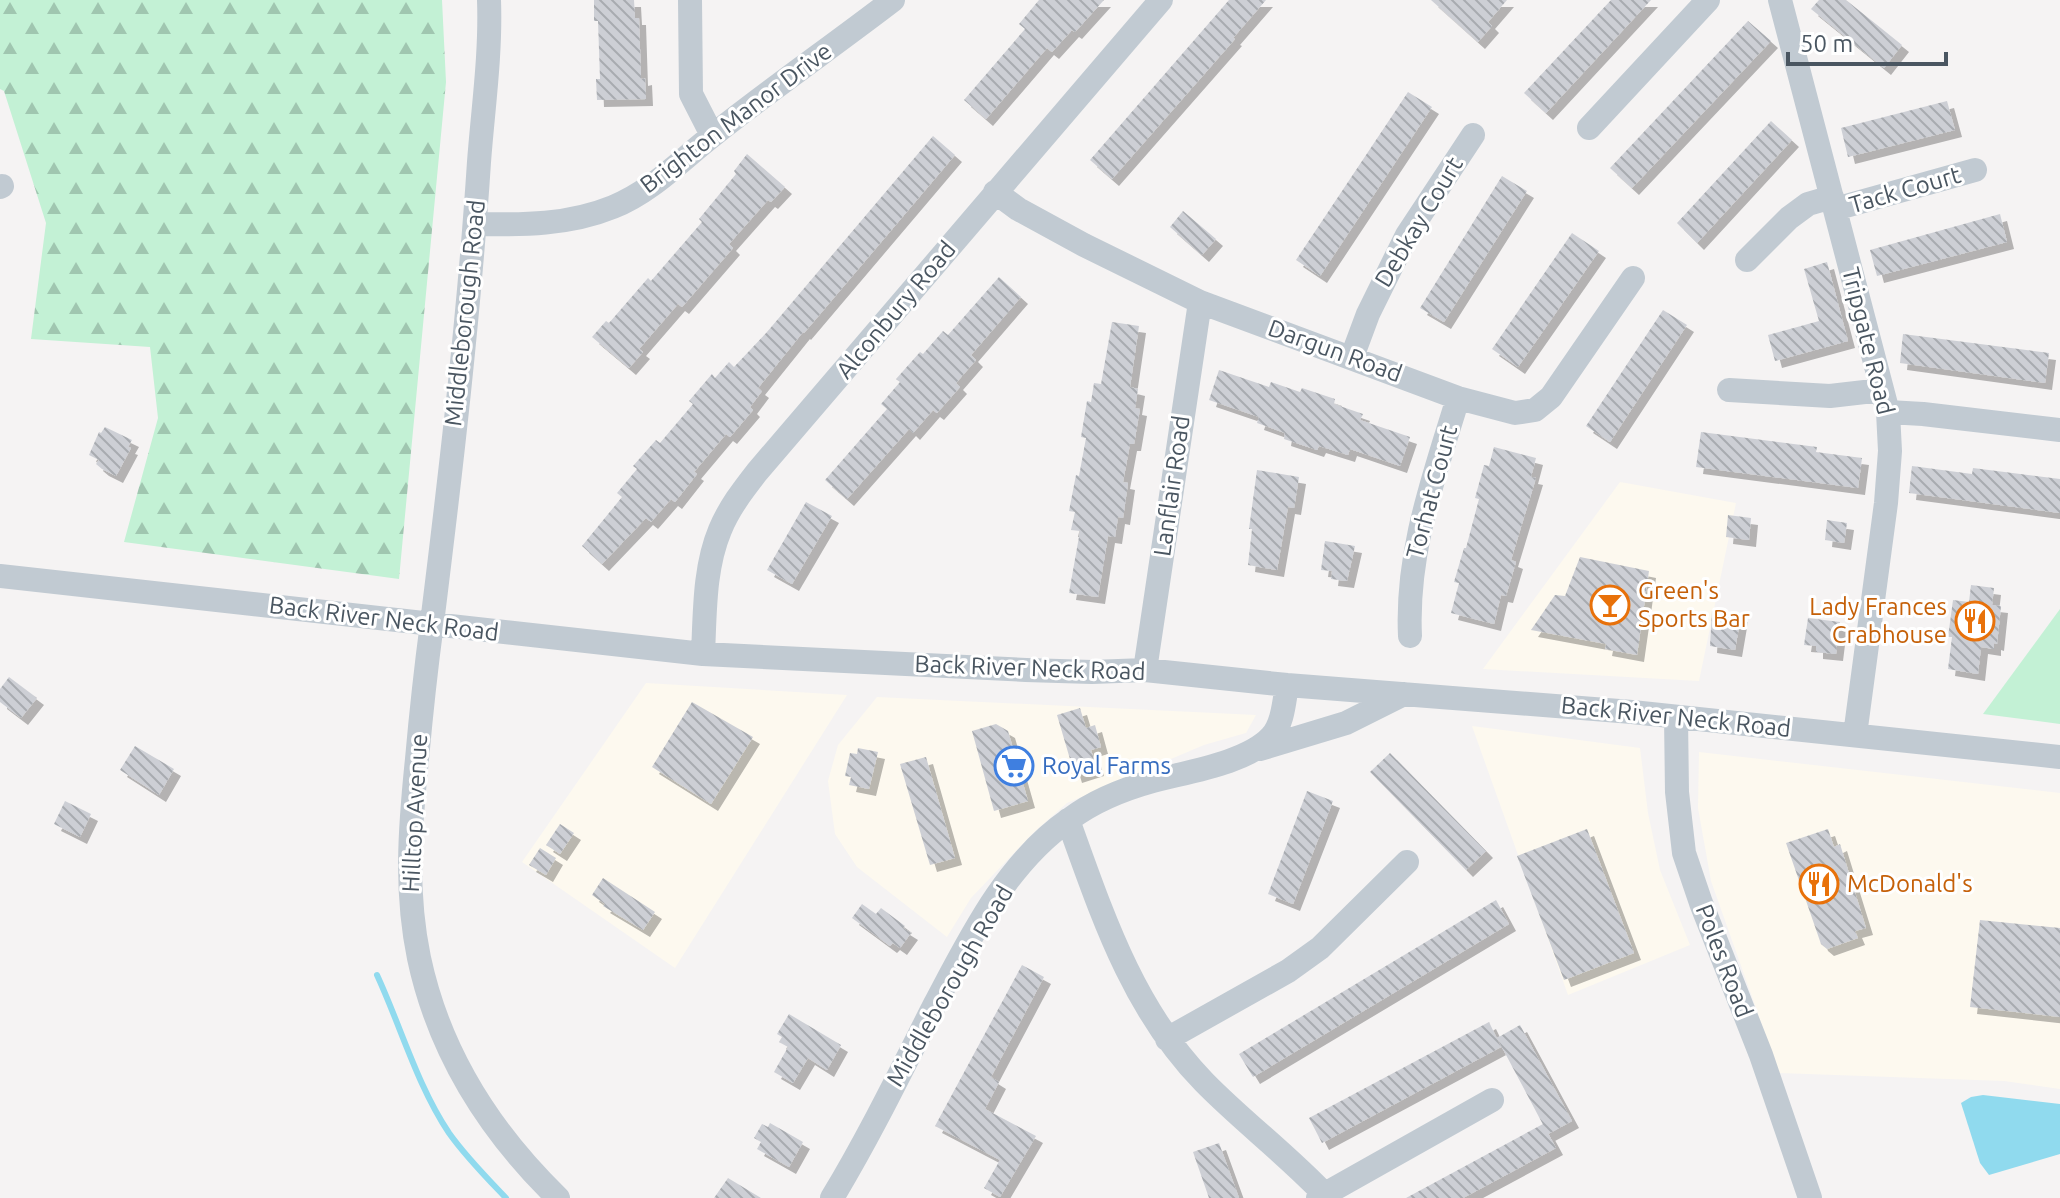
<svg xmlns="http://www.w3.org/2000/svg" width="2060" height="1198" font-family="Ubuntu,sans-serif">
  <defs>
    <pattern id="forest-firs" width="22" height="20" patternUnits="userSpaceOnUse" patternTransform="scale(2)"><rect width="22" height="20" fill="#c3f1d5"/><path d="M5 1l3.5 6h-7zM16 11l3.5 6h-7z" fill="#a0c6b0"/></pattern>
    <pattern id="building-back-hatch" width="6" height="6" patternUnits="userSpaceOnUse" patternTransform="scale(2)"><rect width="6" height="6" fill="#cdcfd5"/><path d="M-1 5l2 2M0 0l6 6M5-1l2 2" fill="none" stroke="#a8abb0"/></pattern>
    <filter id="shadow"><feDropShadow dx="7" dy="7" stdDeviation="0" flood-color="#0004"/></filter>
  </defs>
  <rect width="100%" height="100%" fill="#f5f3f3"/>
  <path fill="#fdf9ef" d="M1620 482 1736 503 1699 681 1483 669Z
    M646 683 847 695 675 968 522 862Z
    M877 697 1256 715 1246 733 1204 745 1067 803 1034 832 971 898 947 937 857 867 835 834 828 781 838 745Z
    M1472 726 1640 748 1648 813 1660 870 1690 945 1568 995Z
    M1699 752 2060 793V1089L2004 1081 1779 1073 1711 881 1698 808Z"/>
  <path fill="#c3f1d5" d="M2060 609V724L1983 714Z"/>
  <path fill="url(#forest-firs)" d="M0 0H442L446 82 399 579 124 542 158 418 150 347 31 339 46 223 4 91 0 89Z"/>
  <path fill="#90daee" d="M1983 1095 2060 1104V1154L1989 1175 1980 1163 1961 1103 1971 1097Z"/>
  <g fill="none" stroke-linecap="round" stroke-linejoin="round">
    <path stroke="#90daee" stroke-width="6" d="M377 975C401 1027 417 1085 449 1133 466 1157 486 1177 506 1198"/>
  </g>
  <path fill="url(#building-back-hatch)" filter="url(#shadow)" d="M594 0H634L635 18H639L641 79 645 78 646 99 597 100 596 79H600L598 21H594Z
    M1039 0H1104L1075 32 1072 30 1052 52 1047 48 986 119 964 100 1025 29 1019 24Z
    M1229 0H1266L1233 38 1235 39 1112 179 1090 160Z
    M1431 0H1507L1488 22 1492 26 1478 42Z
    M1611 0H1651L1546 113 1524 93Z
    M1819 0H1846L1902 45 1884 68 1811 9Z
    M1748 21 1771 41 1632 188 1610 168Z
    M1408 92 1432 107 1320 276 1296 260Z
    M1947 101 1955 130 1848 157 1841 128Z
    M1771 121 1792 140 1697 243 1677 223Z
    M933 136 955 155 804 333 803 332 758 388 762 391 750 407 753 410 730 437 726 434 694 472 697 474 675 502 671 499 651 522 646 518 602 564 582 546 622 497 617 493 637 469 633 466 656 440 660 443 693 404 689 401 712 374 715 378 729 362 734 367 767 332Z
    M747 154 785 187 771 202 768 200 729 244 733 248 682 307 678 304 639 349 643 352 629 368 592 337 606 321 609 323 648 278 651 281 702 222 699 219 736 174 734 171Z
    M1502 176 1527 191 1444 322 1420 308Z
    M1183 211 1216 239 1202 255 1170 227Z
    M2000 214 2007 242 1877 276 1870 250Z
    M1572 233 1599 251 1518 367 1492 349Z
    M1827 262 1848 341 1775 361 1768 335 1819 321 1804 269Z
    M999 277 1021 297 971 355 976 360 956 383 960 387 937 413 933 410 913 433 909 429 847 499 825 480 887 409 881 404 900 382 896 379 920 352 923 354 943 331 948 335Z
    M1663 310 1687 325 1610 442 1586 426Z
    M1112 322 1139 326 1130 387 1138 389 1135 408 1140 409 1134 444H1130L1123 482 1128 483 1123 518 1118 517 1115 537 1108 536 1098 597 1069 593 1080 531 1071 530 1075 512 1069 511 1076 475 1079 476 1086 438 1081 437 1087 401 1091 402 1094 383 1101 384Z
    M1903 334 2049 353 2045 383 1900 363Z
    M1219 370 1269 387 1271 382 1300 392 1302 388 1335 399 1334 404 1363 414 1360 420 1410 437 1400 466 1350 449 1348 455 1319 446 1317 450 1284 439 1285 433 1257 423 1259 417 1209 400Z
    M105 427 132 440 128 447 131 448 116 476 102 469 96 464 99 460 89 455 99 432 101 433Z
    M1701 432 1817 447 1816 452 1862 458 1858 488 1696 467Z
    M1494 447 1536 458 1531 477 1536 478 1511 560 1516 562 1506 596 1501 595 1494 624 1451 613 1459 583 1454 582 1464 548H1466L1479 499 1475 498 1484 465 1489 466Z
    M1912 466 1972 474 1973 468 2060 479V513L1909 493Z
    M1257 470 1299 477 1294 508 1288 507 1277 570 1248 565 1252 529H1249Z
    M806 502 832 516 792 584 767 570Z
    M1728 515 1751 518 1749 540 1726 537Z
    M1827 520 1847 523 1844 543 1825 540Z
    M1325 541 1355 546 1347 581 1331 579 1332 571 1321 570Z
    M1580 557 1649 571 1637 655 1605 649 1606 644 1531 630 1555 595 1565 596Z
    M1971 585 1994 588 1992 605 2001 606 1997 644 1994 643V649L1981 647 1978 674 1948 669 1952 637H1948L1953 600 1969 602Z
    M1712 611 1741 615 1735 650 1710 646Z
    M1808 618 1840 622 1836 654 1816 652V646L1804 645Z
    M9 677 37 698 21 718 0 702V689Z
    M692 702 753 737 711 804 652 767Z
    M1080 708 1086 728 1095 725 1101 747 1091 750 1097 769 1075 776 1057 715Z
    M996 724 1008 731 1028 801 994 811 972 731Z
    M135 746 174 769 159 795 120 770Z
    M858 748 878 752 869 789 849 785 851 777 845 776 850 753 857 754Z
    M1390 753 1486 851 1466 870 1370 772Z
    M926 757 955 858 930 865 900 764Z
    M1307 791 1333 801 1293 904 1268 894Z
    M65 801 91 814 80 837 54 824Z
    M560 824 574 833 560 854 546 845Z
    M1587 829 1634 953 1564 980 1517 856Z
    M1828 829 1834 847 1840 844 1866 928 1855 931 1858 938 1827 949 1821 944 1786 843Z
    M540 848 556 858 546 875 529 865Z
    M603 878 655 912 643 930 603 906 605 904 592 895Z
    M1496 900 1509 924 1253 1077 1239 1054Z
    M862 904 876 914 881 908 905 926 903 928 911 933 900 948 893 943 890 946 852 918Z
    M1980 920 2060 928V1017L1970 1007Z
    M1022 965 1044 977 991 1077 999 1082 985 1109 1036 1136 1000 1197 984 1188 1000 1160 935 1126Z
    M789 1014 841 1045 827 1070 808 1058 793 1083 774 1072 788 1047 779 1042 782 1037 777 1034Z
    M1489 1022 1501 1047 1322 1143 1309 1118Z
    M1520 1025 1572 1121 1548 1134 1497 1038Z
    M770 1123 803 1142 789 1167 757 1149 761 1142 754 1138 762 1124 768 1127Z
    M1543 1124 1556 1148 1463 1198H1406Z
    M1219 1143 1239 1198H1209L1193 1152Z
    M728 1178 761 1198H714Z"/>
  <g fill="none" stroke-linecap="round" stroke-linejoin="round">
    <path stroke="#c1cad2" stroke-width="24" d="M489 0C491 54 483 109 479 162 469 316 451 470 432 623 426 668 421 714 417 759 410 827 405 891 419 958 439 1052 490 1132 558 1198
      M690 0 691 94 712 135
      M1780 0 1888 412 1890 451 1886 503 1855 735
      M1589 128 1708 0
      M0 187 2 186
      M995 192 1018 209 1084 245 1200 302 1458 398 1515 413 1535 410 1551 397 1633 278
      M1835 209 1975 170
      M475 224C523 225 569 225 613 207 651 192 681 160 712 136 771 89 833 46 893 0
      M1747 260 1789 218 1808 204 1832 197
      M1352 357 1368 314 1407 235 1473 135
      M1729 390 1830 396 1882 390
      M1888 412 1923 414 2060 430
      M0 576 703 654 1026 670 1092 672 1145 670 1287 685 1632 712 2060 757
      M1410 636C1406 552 1434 477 1458 398
      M703 654C705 613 704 568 720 530 729 508 743 490 757 472L1161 0
      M1145 670 1200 302
      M1676 717 1677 792 1684 853 1701 903 1761 1055 1810 1198
      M1260 749 1346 723 1404 694
      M1068 820C1102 914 1132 1008 1204 1082 1243 1122 1289 1156 1328 1198
      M1167 1039 1288 971 1320 948 1407 862
      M832 1198C870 1135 902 1069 935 1004 970 938 1006 863 1070 819 1094 801 1124 789 1153 781 1186 772 1247 763 1271 737 1283 724 1284 702 1287 685
      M1318 1198 1492 1100"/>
  </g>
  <defs>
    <symbol id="bar-ring" viewBox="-11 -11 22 22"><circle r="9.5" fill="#fff" stroke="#e8710a" stroke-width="1.5"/><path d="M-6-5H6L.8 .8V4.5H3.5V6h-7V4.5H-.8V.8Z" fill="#e8710a"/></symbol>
    <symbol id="restaurant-ring" viewBox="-11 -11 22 22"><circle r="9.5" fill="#fff" stroke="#e8710a" stroke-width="1.5"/><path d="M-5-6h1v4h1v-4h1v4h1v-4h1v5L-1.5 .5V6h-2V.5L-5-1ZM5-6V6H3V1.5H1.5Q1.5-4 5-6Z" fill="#e8710a"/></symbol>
    <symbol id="supermarket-ring" viewBox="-11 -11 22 22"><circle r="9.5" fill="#fff" stroke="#3f7fe0" stroke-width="1.5"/><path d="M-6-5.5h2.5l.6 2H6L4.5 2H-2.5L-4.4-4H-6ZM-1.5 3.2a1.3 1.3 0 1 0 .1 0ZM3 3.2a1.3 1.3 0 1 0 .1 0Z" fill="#3f7fe0"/></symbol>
  </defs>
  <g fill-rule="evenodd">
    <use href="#bar-ring" x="1588" y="583" width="44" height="44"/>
    <use href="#restaurant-ring" x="1953" y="599" width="44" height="44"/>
    <use href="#supermarket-ring" x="992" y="744" width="44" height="44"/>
    <use href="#restaurant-ring" x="1797" y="862" width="44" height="44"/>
  </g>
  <g text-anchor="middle" stroke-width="6" stroke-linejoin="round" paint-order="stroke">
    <g font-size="24" fill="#4a5661" stroke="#fff">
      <text transform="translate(736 118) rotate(-37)" y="8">Brighton Manor Drive</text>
      <text transform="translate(1905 190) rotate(-16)" y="8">Tack Court</text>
      <text transform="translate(1419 222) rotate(-59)" y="8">Debkay Court</text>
      <text transform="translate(896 310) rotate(-50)" y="8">Alconbury Road</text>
      <text transform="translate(465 313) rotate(-84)" y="8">Middleborough Road</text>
      <text transform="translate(1868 341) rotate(76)" y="8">Tripgate Road</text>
      <text transform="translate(1335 351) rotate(20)" y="8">Dargun Road</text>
      <text transform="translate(1172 486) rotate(-82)" y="8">Lanflair Road</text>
      <text transform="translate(1432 492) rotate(-75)" y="8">Torhat Court</text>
      <text transform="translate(384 619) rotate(7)" y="8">Back River Neck Road</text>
      <text transform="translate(1030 668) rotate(2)" y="8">Back River Neck Road</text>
      <text transform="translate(1676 717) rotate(6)" y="8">Back River Neck Road</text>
      <text transform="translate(415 813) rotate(-87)" y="8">Hilltop Avenue</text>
      <text transform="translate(1724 961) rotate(69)" y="8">Poles Road</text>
      <text transform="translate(950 986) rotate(-60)" y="8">Middleborough Road</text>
    </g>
    <g font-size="24" fill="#c56008" stroke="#fff" text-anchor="start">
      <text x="1638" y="599">Green's<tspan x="1638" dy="28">Sports Bar</tspan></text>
      <text x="1947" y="615" text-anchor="end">Lady Frances<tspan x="1947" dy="28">Crabhouse</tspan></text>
      <text x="1847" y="892">McDonald's</text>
    </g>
    <g font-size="24" fill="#366cbe" stroke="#fff" text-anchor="start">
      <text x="1042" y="774">Royal Farms</text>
    </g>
  </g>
  <path d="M1788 52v12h158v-12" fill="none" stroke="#4a5661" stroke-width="4"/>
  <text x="1800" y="52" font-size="24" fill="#4a5661" stroke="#ffffff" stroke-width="6" paint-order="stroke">50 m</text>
</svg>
